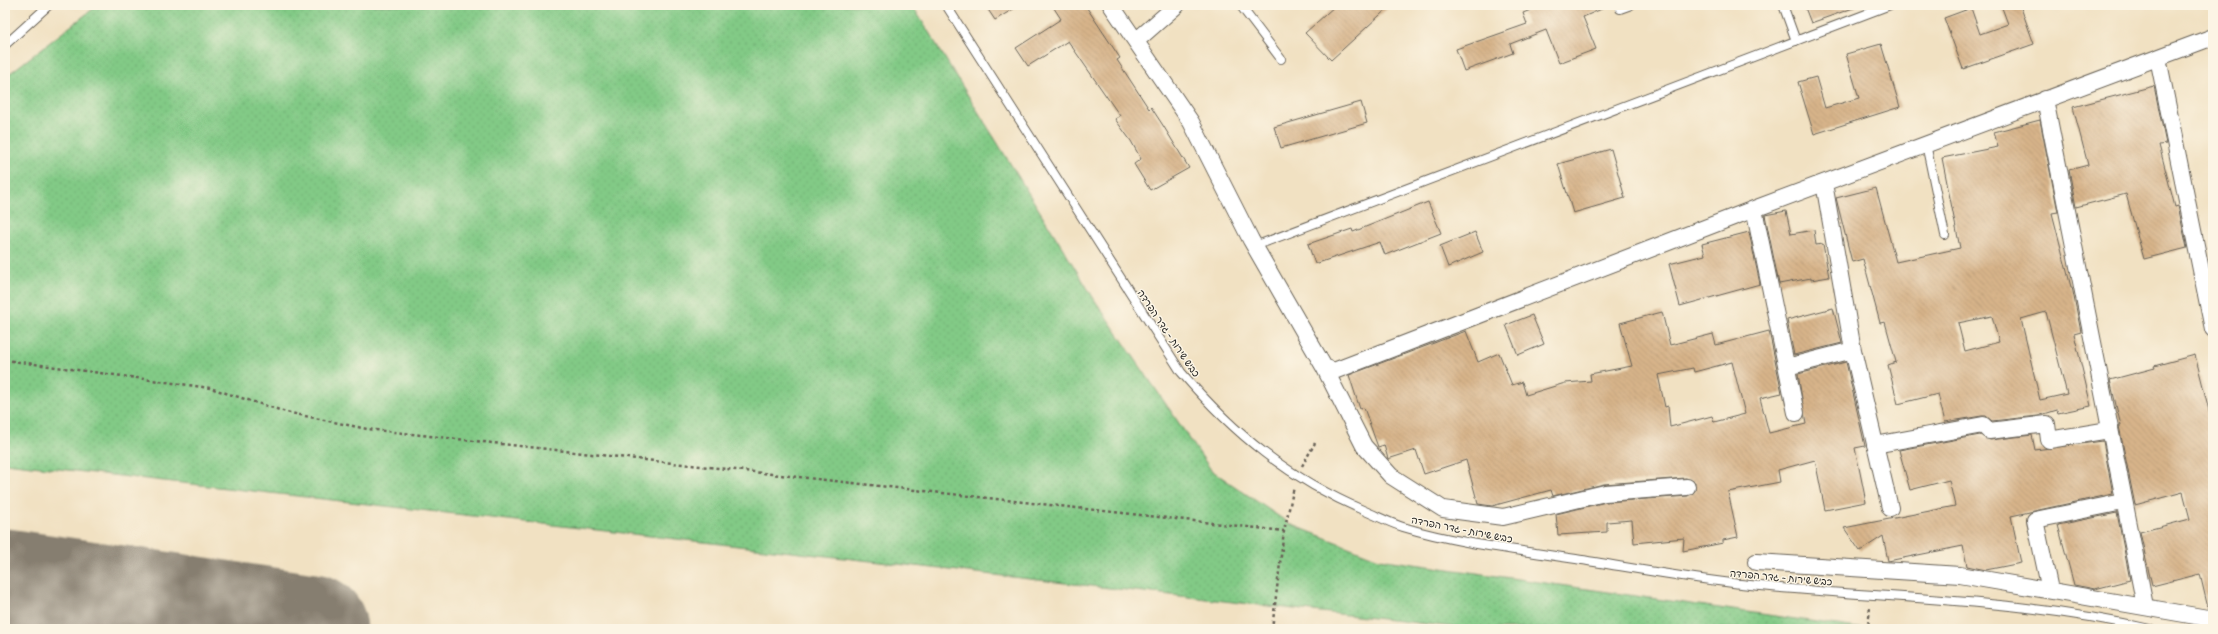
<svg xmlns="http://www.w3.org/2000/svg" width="2218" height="634" font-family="Pangolin,'Playpen Sans Hebrew',sans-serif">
  <defs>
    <pattern id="grass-dots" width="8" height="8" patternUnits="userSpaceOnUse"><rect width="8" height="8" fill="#82ca86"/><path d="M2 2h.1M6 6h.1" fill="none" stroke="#70ad73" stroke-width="1.8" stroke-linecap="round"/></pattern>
    <pattern id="building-back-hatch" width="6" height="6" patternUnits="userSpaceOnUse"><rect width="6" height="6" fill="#d7b48a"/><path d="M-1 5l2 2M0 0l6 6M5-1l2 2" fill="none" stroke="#b89a76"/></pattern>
  </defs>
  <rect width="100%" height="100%" fill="#fcf5e5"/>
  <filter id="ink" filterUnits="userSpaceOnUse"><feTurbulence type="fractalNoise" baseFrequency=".025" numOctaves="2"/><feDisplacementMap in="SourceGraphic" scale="8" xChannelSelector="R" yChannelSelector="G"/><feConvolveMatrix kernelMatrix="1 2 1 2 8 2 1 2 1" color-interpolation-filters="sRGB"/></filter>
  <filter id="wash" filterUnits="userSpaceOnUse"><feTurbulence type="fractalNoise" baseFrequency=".012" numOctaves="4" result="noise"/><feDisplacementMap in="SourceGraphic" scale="16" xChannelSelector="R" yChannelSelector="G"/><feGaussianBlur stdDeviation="0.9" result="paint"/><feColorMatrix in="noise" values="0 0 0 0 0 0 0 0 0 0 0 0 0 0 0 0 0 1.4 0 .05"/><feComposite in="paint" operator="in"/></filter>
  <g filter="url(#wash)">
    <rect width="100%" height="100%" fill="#f1e1c2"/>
    <path fill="url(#grass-dots)" stroke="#4f7351" d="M98 5H912L1096 302 1211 470 1290 524 1379 559 1865 629H1471L5 463V77Z"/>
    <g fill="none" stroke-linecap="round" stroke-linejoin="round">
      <path stroke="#867e6f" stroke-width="111" d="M5 584 312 629"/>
    </g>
    <g id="blocks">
      <path fill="url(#building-back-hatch)" fill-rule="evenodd" d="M985 5H1020L995 20Z
        M1052 5H1085L1120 58 1117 60 1149 109 1151 107 1164 127 1189 168 1150 190 1134 164 1141 159 1131 141 1115 119 1120 116 1068 41 1028 66 1016 48 1061 19Z
        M1336 5H1391L1331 60 1305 33Z
        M1543 5H1611L1583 17 1596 49 1559 63 1546 30 1510 44 1513 53 1464 71 1456 49 1527 24 1523 13Z
        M1804 5H1856V7L1811 23Z
        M2001 5H2020L2034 44 1963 69 1944 18 1971 8 1980 34 2008 24Z
        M1881 44 1900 107 1814 134 1798 82 1816 77 1825 108 1859 98 1846 54Z
        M2154 86 2166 144 2159 145 2175 207 2178 206 2187 248 2144 259 2126 194 2076 207 2069 170 2088 165 2073 107Z
        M1361 102 1367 123 1281 148 1274 127Z
        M2040 120 2058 212 2052 213 2071 287H2072L2081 332 2074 334 2091 406 2058 413 2057 410 2038 416 1992 421 1986 416H1982L1945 422 1938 394 1898 404 1888 365 1896 362 1885 322 1880 323 1863 259 1852 262 1836 198 1876 188 1896 262 1960 248 1942 158 1998 147 1994 132ZM2046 312 2067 394 2040 400 2021 319ZM1992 316 1999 342 1965 351 1958 323Z
        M1611 149 1625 198 1573 213 1558 164Z
        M1428 202 1441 233 1385 255 1380 242 1315 264 1308 244 1352 229 1353 232Z
        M1786 211 1791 234 1814 230 1816 245 1823 244 1829 277 1811 280V278L1779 284 1765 215Z
        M1475 232 1483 252 1448 267 1440 246Z
        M1749 232 1760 284 1680 306 1669 264 1705 255 1702 244Z
        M1833 308 1842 343 1794 355 1787 320Z
        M1662 312 1670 345 1713 334 1716 345 1769 331 1782 393 1760 398 1769 433 1806 424 1798 374 1846 362 1865 446 1855 448 1866 502 1825 510 1815 460 1778 470 1780 482 1728 492 1738 537 1723 540V543L1683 551 1684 538 1634 543 1632 520 1607 522V532L1558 535 1556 514 1606 502 1688 496 1695 491V482L1686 478 1604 484 1553 496 1551 490 1492 506 1478 504 1466 460 1424 474 1416 450 1388 459 1384 445 1378 447 1364 408 1360 409 1349 375 1466 331 1478 362 1499 353 1512 385 1522 382 1526 395 1565 383 1591 381 1590 374 1632 366 1620 323ZM1732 362 1745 414 1714 422 1712 416 1670 427 1668 406 1665 407 1658 375 1693 368 1694 372Z
        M1532 315 1544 344 1518 355 1506 325Z
        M2195 355 2213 426V607L2208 608 2200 574 2152 586 2140 532 2190 519 2183 492 2135 505 2119 426H2121L2110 380 2155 368 2154 366Z
        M1980 435 1990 440 2032 435 2035 450 2103 441 2113 494 2011 516 2021 563 1986 570 1967 566 1963 546 1888 561 1883 536 1860 551 1844 528 1955 506 1949 480 1910 490 1899 450Z
        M2117 513 2130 580 2095 589 2074 585 2058 525Z"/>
    </g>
  </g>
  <g filter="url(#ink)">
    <use href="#blocks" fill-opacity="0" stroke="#676156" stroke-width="1"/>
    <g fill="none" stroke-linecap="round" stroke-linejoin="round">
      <defs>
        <path id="service" d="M946 5 1181 372C1235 435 1288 478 1365 511 1377 516 1390 523 1403 527 1459 544 1518 550 1576 559 1633 568 1691 579 1750 585 1884 599 2018 598 2150 629
          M1240 5 1281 59
          M1783 5 1796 41
          M1620 9 1631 5
          M5 45 49 5
          M1926 144 1945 235
          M1255 246 1890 5"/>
        <path id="minor" d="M1111 5 1191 122 1251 240 1324 367 1334 371 1754 209 2213 37
          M1136 41 1177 5
          M2158 58 2213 329
          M2045 99 2145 606
          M1824 183 1853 350 1890 508
          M1754 209 1796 413
          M1324 367 1364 446 1391 476 1443 509 1503 517 1605 493 1687 487
          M1787 367 1853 350
          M1875 445 1983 425 1989 431 2047 424 2049 440 2109 430
          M1756 562 1960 575 2213 619
          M2050 590 2035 520 2123 502"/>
      </defs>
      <use href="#service" stroke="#676156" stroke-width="10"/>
      <use href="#minor" stroke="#676156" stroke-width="18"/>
      <path stroke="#676156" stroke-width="2.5" stroke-dasharray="3 3" stroke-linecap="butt" d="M5 360 210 388 286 412 367 429 1284 531
        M1302 466 1315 443
        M1272 629 1284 531 1294 487
        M1868 629 1870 606"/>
      <use href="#service" stroke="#fff" stroke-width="8"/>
      <use href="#minor" stroke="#fff" stroke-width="16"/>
    </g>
  </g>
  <g text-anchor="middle" stroke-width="3" stroke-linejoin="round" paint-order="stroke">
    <g font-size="10" fill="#1c1c1c" stroke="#fcf5e5">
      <text transform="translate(1169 333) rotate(56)" y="4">כביש שירות - גדר הפרדה</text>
      <text transform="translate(1462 529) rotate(11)" y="4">כביש שירות - גדר הפרדה</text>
      <text transform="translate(1781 577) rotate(5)" y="4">כביש שירות - גדר הפרדה</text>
    </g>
  </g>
  <rect width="2218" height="634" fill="none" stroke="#fcf5e5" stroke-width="20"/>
</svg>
